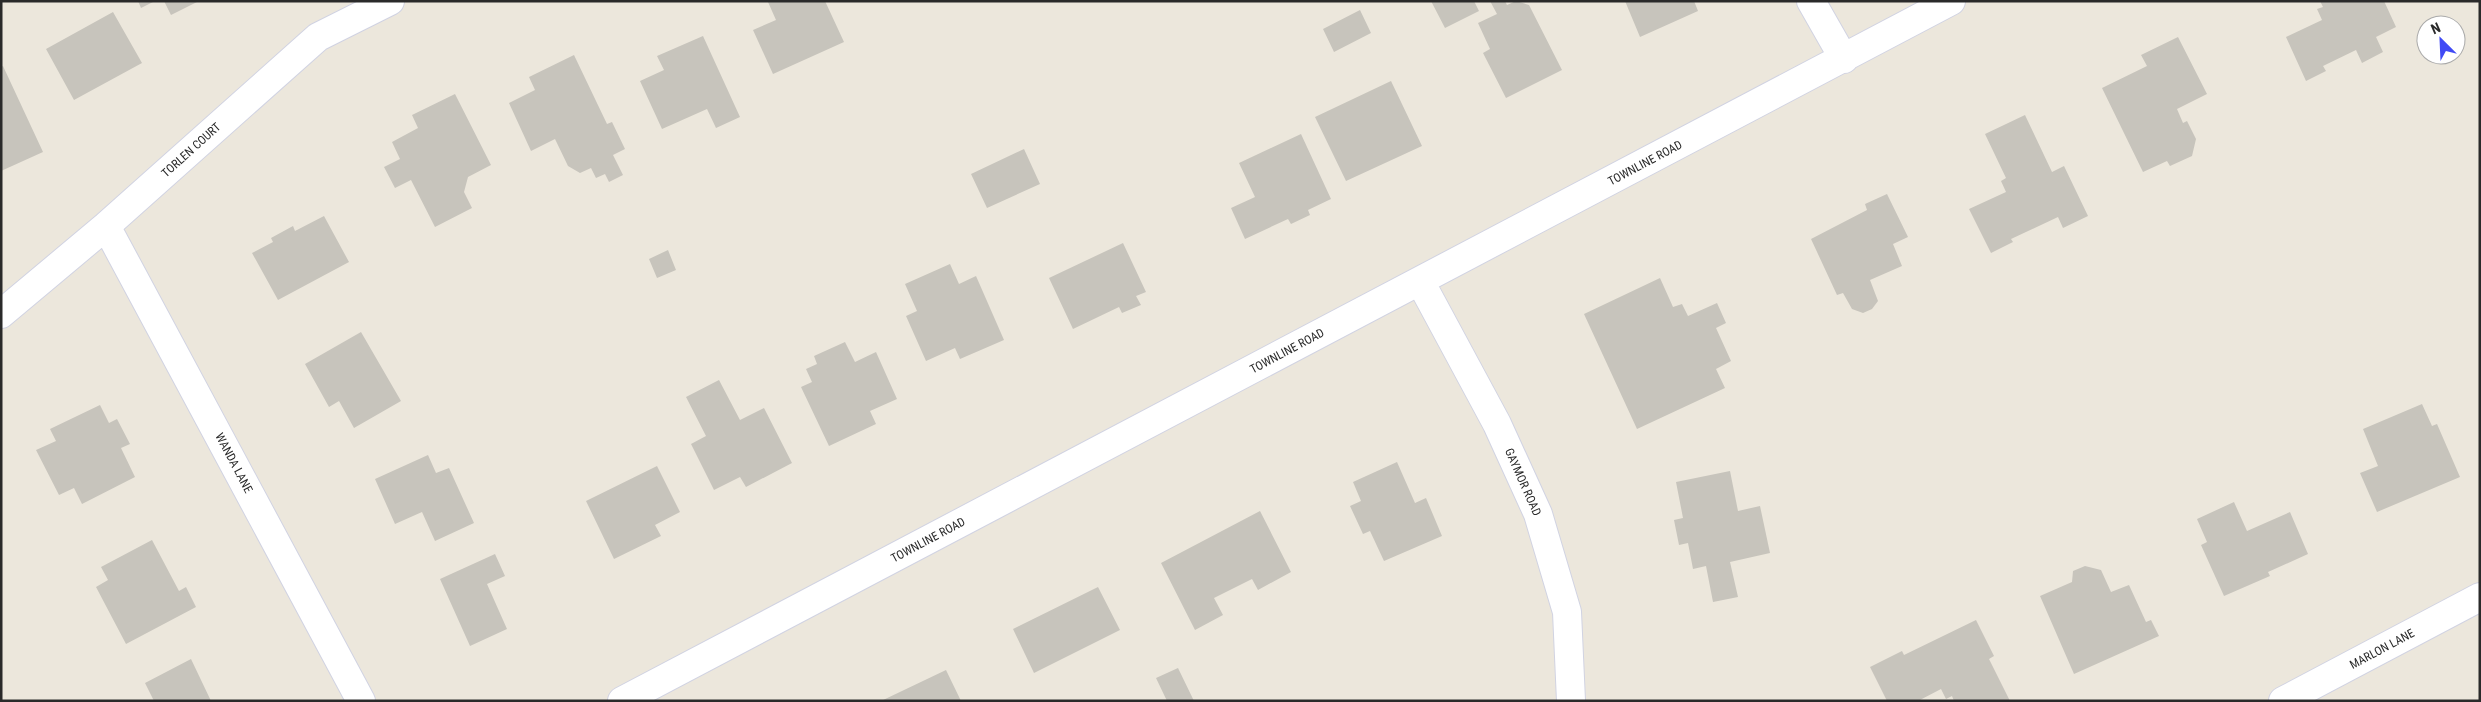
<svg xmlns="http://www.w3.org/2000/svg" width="2481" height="702" font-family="'Roboto Condensed',sans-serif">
  <rect width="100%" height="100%" fill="#ece7dc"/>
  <path fill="#c7c4bc" d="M138 1H155L141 8Z
    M164 1H199L171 15Z
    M769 1H825L844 42 773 74 753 30 776 20 768 2Z
    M1431 1H1474L1479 11 1445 28Z
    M1490 1H1505L1507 5 1516 1 1529 5 1562 70 1506 98 1483 53 1490 49 1478 23 1497 14Z
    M1625 1H1694L1698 11 1640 37Z
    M2320 1H2384L2396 27 2376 37 2383 52 2362 63 2356 50 2323 66 2326 71 2306 81 2286 37 2322 20 2317 9 2323 7Z
    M1360 10 1371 33 1334 52 1323 29Z
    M113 12 142 63 74 100 46 49Z
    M703 36 740 117 716 128 707 109 662 129 640 81 664 70 657 56Z
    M2178 37 2207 94 2177 109 2183 123 2187 121 2196 139 2192 156 2170 166 2167 161 2143 172 2102 88 2147 66 2141 55Z
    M574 55 607 124 612 122 625 149 613 155 623 175 609 182 605 174 596 178 591 168 580 173 568 166 555 139 531 151 509 103 535 90 529 77Z
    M3 66 43 152 1 171V67Z
    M1391 81 1422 146 1346 181 1315 117Z
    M455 94 491 165 468 177 464 192 472 208 435 227 411 180 395 188 384 167 400 159 392 142 418 128 412 115Z
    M2025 115 2052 172 2064 166 2088 216 2063 228 2058 217 2011 239 2013 242 1991 253 1969 209 2006 192 2001 181 2006 178 1985 134Z
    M1301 134 1331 199 1308 210 1310 215 1291 224 1288 219 1245 239 1231 208 1255 197 1239 163Z
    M1024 149 1040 184 987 208 971 174Z
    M1887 194 1908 237 1893 244 1902 266 1870 280 1878 301 1872 309 1863 313 1852 309 1843 293 1837 295 1811 239 1867 210 1865 204Z
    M324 216 349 262 278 300 252 253 273 242 271 238 293 226 295 231Z
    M1123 243 1146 292 1136 296 1141 305 1122 313 1119 307 1073 329 1049 278Z
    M668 250 676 270 657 278 649 259Z
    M950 264 959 284 976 276 1004 340 960 359 955 348 926 361 906 316 917 311 905 284Z
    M1660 278 1673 307 1682 304 1688 316 1717 303 1726 323 1716 328 1731 361 1716 369 1725 388 1637 429 1584 314Z
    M361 332 401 401 354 428 339 401 329 407 305 364Z
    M845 342 855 362 876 352 897 399 870 411 876 424 829 446 801 387 812 382 806 369 817 364 814 356Z
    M719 380 740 420 764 408 792 463 746 487 740 477 714 490 691 444 706 436 686 397Z
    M2422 404 2432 426 2437 424 2460 477 2377 512 2360 473 2378 466 2363 429Z
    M100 405 109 423 117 419 130 444 121 448 135 477 82 504 74 488 59 495 36 450 56 441 50 429Z
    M428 455 436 473 449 468 474 523 435 541 422 512 395 524 375 479Z
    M1397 462 1415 503 1426 498 1442 536 1384 561 1370 531 1363 534 1350 506 1361 501 1353 482Z
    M657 466 680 512 655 525 661 536 614 559 586 501Z
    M1730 471 1738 511 1760 506 1770 553 1730 562 1738 597 1713 602 1706 566 1693 569 1688 543 1679 545 1674 520 1683 518 1676 482Z
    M2234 502 2247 531 2290 512 2308 554 2268 572 2270 576 2224 596 2201 545 2207 542 2197 519Z
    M1260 511 1291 572 1258 590 1252 579 1214 598 1223 615 1195 630 1161 563Z
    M152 540 179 591 186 587 196 607 126 644 96 587 108 580 101 567Z
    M495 554 505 576 487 584 507 629 470 646 440 579Z
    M2085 566 2101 570 2111 592 2129 585 2146 622 2151 620 2159 636 2074 674 2040 596 2072 582 2073 571Z
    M1098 587 1120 630 1034 673 1013 629Z
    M1976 620 1994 656 1989 659 2010 701H1954L1952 696 1946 699 1941 689 1918 701H1887L1870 667 1902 651 1904 655Z
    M191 659 211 701H154L145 683Z
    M1178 668 1194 701H1167L1156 678Z
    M946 670 961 701H881Z"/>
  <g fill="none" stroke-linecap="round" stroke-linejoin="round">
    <defs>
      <path id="minor" d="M1811 1 1844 59
        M106 226 361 701
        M1420 281 1497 424 1538 514 1567 612 1571 701
        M1 314 106 226 318 37 390 1
        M622 701 1951 1
        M2283 701 2480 597"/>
    </defs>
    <use href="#minor" stroke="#d1d3e2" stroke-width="30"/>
    <use href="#minor" stroke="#fff" stroke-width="28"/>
  </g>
  <g text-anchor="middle" stroke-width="4" stroke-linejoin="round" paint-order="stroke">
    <g font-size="12" fill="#2a2a2a" stroke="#fff">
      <text transform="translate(191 150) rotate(-42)" y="4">TORLEN COURT</text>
      <text transform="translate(1645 163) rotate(-28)" y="4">TOWNLINE ROAD</text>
      <text transform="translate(1287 351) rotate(-28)" y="4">TOWNLINE ROAD</text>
      <text transform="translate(234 463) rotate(62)" y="4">WANDA LANE</text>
      <text transform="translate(1523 482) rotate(66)" y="4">GAYMOR ROAD</text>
      <text transform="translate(928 540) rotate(-28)" y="4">TOWNLINE ROAD</text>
      <text transform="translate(2382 649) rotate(-28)" y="4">MARLON LANE</text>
    </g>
  </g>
  <rect width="2481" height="702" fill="none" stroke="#2a2a2a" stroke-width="5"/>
  <g transform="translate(2441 40) rotate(336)"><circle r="24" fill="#ffffff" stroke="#aaaaaa"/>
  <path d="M0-4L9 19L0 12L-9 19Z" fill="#404af5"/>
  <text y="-8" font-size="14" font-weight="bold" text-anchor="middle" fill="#2a2a2a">N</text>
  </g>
</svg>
